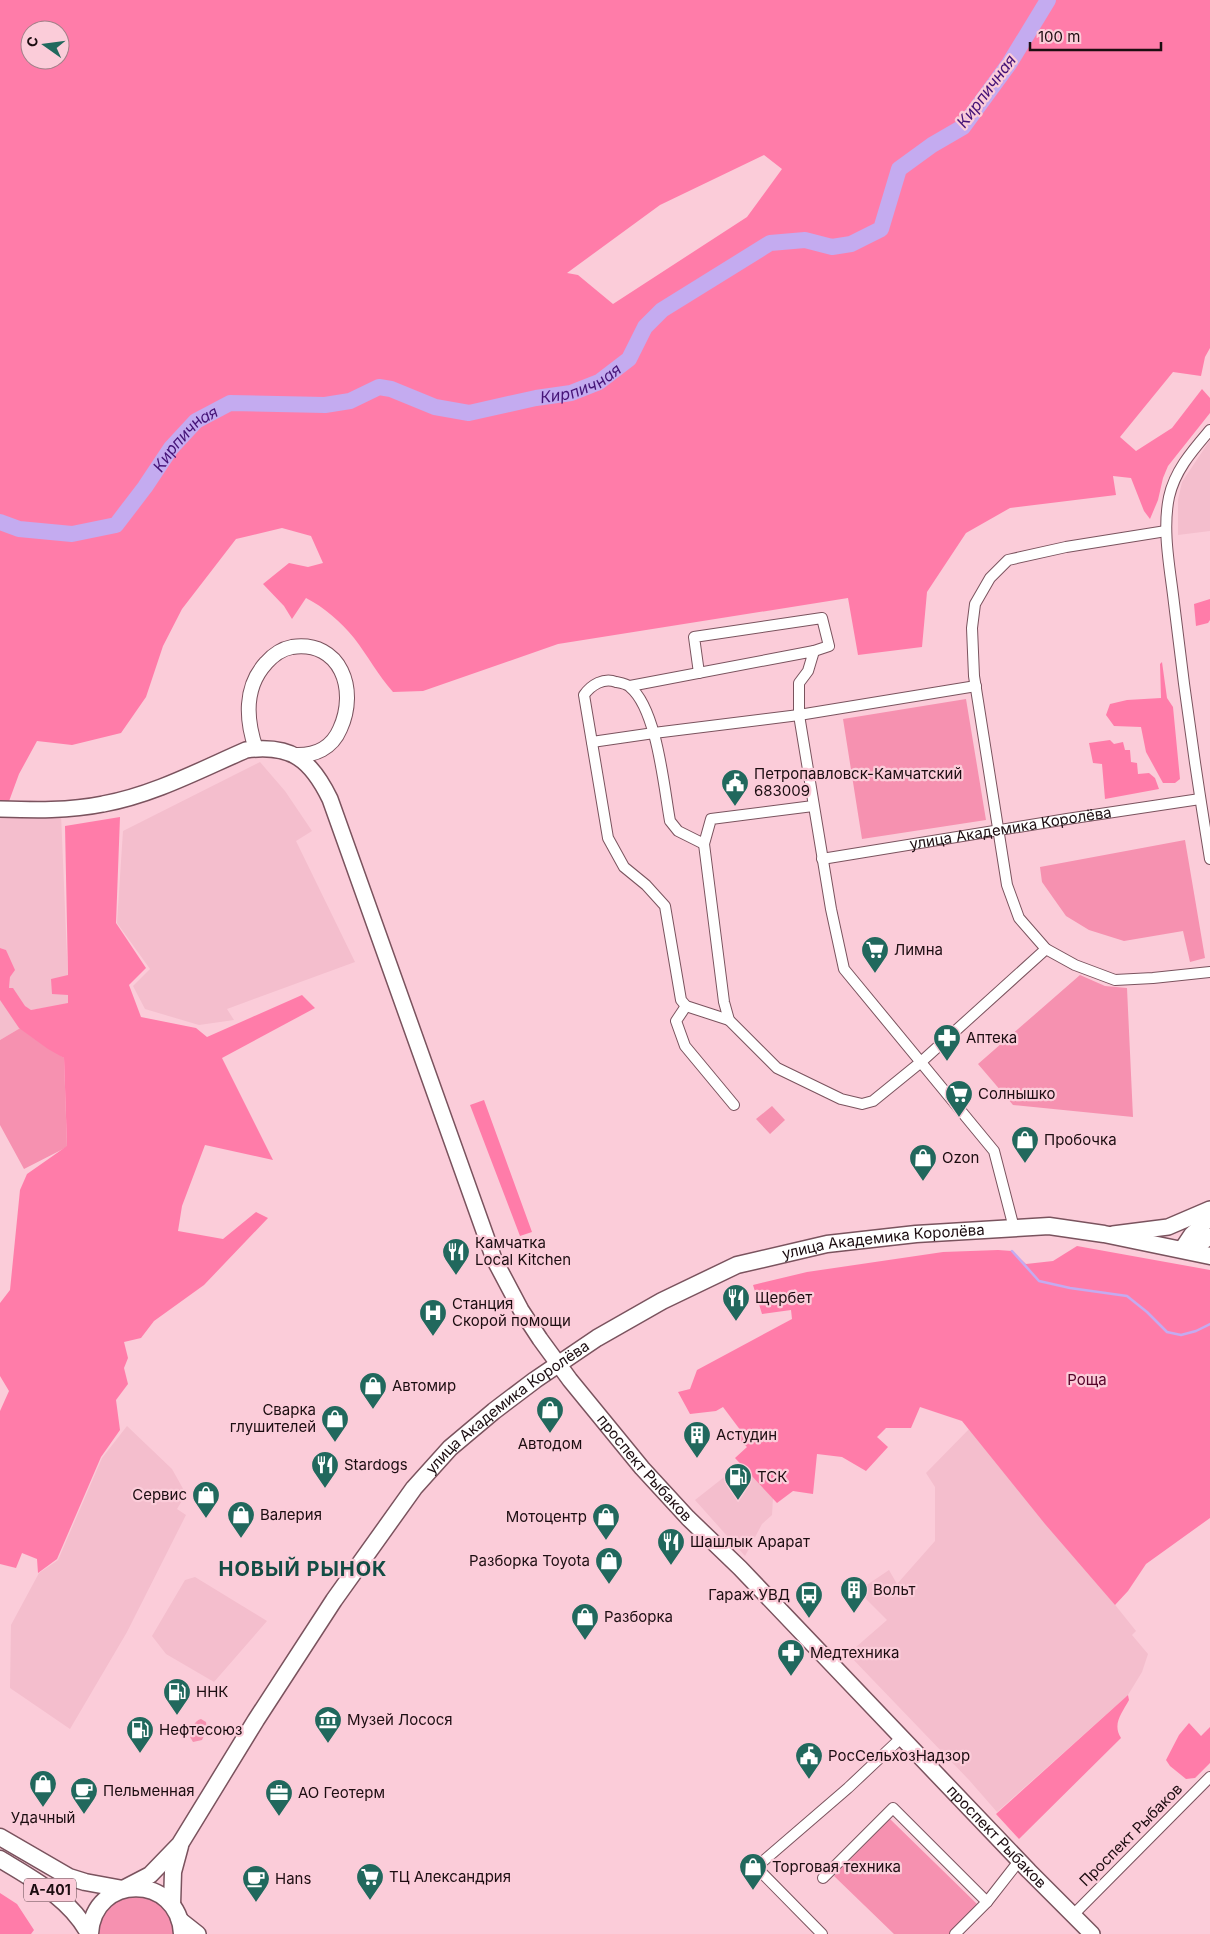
<svg xmlns="http://www.w3.org/2000/svg" width="1210" height="1934" font-family="Inter,sans-serif">
  <rect width="100%" height="100%" fill="#fbccd9"/>
  <path fill="#f4becd" d="M1210 440V531L1178 535V500L1182 482Z
    M260 762 285 791 312 831 296 841 355 962 227 1009 234 1020 199 1025 145 1009 133 986 150 969 117 923 123 831Z
    M61 814 69 1004 31 1010 21 1006 9 988 10 977 6 950 0 948V816Z
    M0 989 22 1027 0 1040Z
    M127 1426 172 1469 186 1494 177 1509 186 1515 127 1632 70 1729 10 1688 11 1625 39 1573 58 1560 102 1458Z
    M972 1426 1136 1631 1132 1635 1148 1654 1142 1672 1128 1695 997 1812 969 1780 848 1654 887 1620 858 1591 889 1570 897 1584 935 1541V1487L926 1473Z
    M742 1463 773 1498 772 1515 762 1524 745 1556 695 1500Z
    M195 1577 267 1621 214 1682 166 1654 152 1636 185 1580Z"/>
  <path fill="#f691b0" d="M966 699 986 820 862 839 843 719Z
    M1185 840 1205 958 1190 962 1183 931 1124 941 1089 930 1066 916 1042 882 1040 867Z
    M1080 975 1105 986 1127 988 1133 1117 1013 1105 978 1064Z
    M22 1027 64 1058 67 1147 24 1169 0 1125V1040Z
    M772 1106 785 1120 770 1134 756 1119Z
    M201 1719 206 1722 207 1729 202 1740 193 1742 190 1737C192 1730 193 1721 201 1719Z
    M890 1819 978 1905 950 1934H894L834 1876Z
    M148 1895 170 1913 176 1934H96C108 1901 112 1896 148 1895Z"/>
  <path fill="#ff7ca9" fill-rule="evenodd" d="M0 0H1210V348L1205 357 1201 376 1173 372 1120 437 1136 451 1172 428 1202 389 1210 398V413L1168 466 1163 478 1158 500 1150 519 1144 511 1131 478 1113 476 1116 495 1010 508 966 533 927 592 922 647 858 655 848 598 558 644 423 691 393 692C378 675 368 656 354 638 341 622 324 607 306 598L292 619 284 606 263 584 289 563 308 567 323 563 311 536 282 528 236 539 182 609 163 646 146 697 121 733 72 745 37 741 19 774 8 804H0ZM30 30H60V60H30ZM764 155 782 169 747 217 613 304 578 275 567 273 660 205Z
    M1210 599V620L1208 623 1196 626 1194 604Z
    M1162 662 1167 698 1173 707 1180 779 1175 783H1163L1146 752 1141 727 1114 726 1106 715 1110 704 1127 700 1161 698 1160 664Z
    M1110 740 1114 744 1123 742 1125 750H1130L1131 762 1137 763 1138 774 1149 773 1155 778 1159 789 1105 799 1102 764 1093 763 1089 743Z
    M120 817 116 923 146 968 129 985 141 1017 196 1028 207 1037 302 995 315 1008 222 1058 273 1160 205 1145 182 1206 178 1231 223 1239 256 1212 268 1218 204 1285 154 1321 141 1338 124 1342 128 1358 124 1368 128 1384 116 1400 120 1430 101 1457 57 1559 38 1573 37 1559 22 1553 16 1568 0 1564V1411L9 1391 0 1376V1303L10 1290 20 1190 27 1174 67 1146 64 1058 48 1049 19 1028 0 1000V948L6 950 15 970 10 977 9 988H13L25 1006 31 1010 68 1003V995L52 994 51 979 68 975 65 826Z
    M484 1100 532 1232 520 1236 470 1105Z
    M1077 1246 1210 1270V1518L1146 1564 1128 1591 1115 1605 1045 1524 962 1421 920 1407 911 1428H886L877 1437 888 1447 866 1471 842 1457 817 1454 813 1494 793 1491 777 1503 735 1458 747 1447 738 1438 741 1431 723 1407 716 1411 690 1414 678 1392 690 1389 697 1370 792 1319 791 1310 762 1314 753 1285 807 1272 943 1252 998 1250 1012 1251 1026 1264 1053 1261Z
    M1128 1695 1129 1700C1122 1713 1112 1724 1121 1738L1019 1839 996 1814Z
    M1189 1723 1201 1736 1210 1727V1763L1195 1778 1186 1779 1170 1766 1166 1760 1179 1735Z
    M0 1893 17 1904 34 1930 31 1934H0Z"/>
  <g fill="none" stroke-linecap="round" stroke-linejoin="round">
    <path stroke="#c4abf0" stroke-width="2.5" d="M1012 1251 1039 1281 1070 1288 1127 1296 1147 1312 1167 1332 1181 1335 1196 1331 1210 1324"/>
    <path stroke="#c4abf0" stroke-width="16" id="s1" d="M0 522 19 529 72 534 116 525 145 487 171 448 196 421 230 403 325 405 350 401 379 387 391 389 435 407 469 413 536 398 571 393 599 382 629 359 645 327 662 310 770 243 805 240 832 247 851 244 881 229 899 169 932 145 963 127 1009 64 1048 0"/>
    <defs>
      <g id="minor">
        <path d="M1210 430C1193 450 1175 470 1169 497 1162 531 1170 568 1174 603 1184 689 1196 774 1210 859"/>
        <path d="M1166 531 1066 547 1008 560 990 578 975 604 972 628 974 676 1007 885 1019 918 1046 949 1075 965 1115 980 1153 978 1210 972"/>
        <path d="M699 673 694 637 822 618 829 646 814 651"/>
        <path d="M630 686 814 651 808 671 799 683V715L831 909 844 969 994 1151 1014 1228"/>
        <path d="M592 742 654 733 799 715 976 686"/>
        <path d="M813 806 711 819 704 844 724 1002 729 1020 777 1068 841 1099 862 1104 873 1101 921 1062 1046 949"/>
        <path d="M704 844 678 831 670 821C664 788 657 709 630 687 627 684 621 683 616 682 604 677 591 685 584 695L608 838 624 867 646 885 665 906 681 1000 686 1006 729 1020"/>
        <path id="s2" d="M822 859 1067 819 1200 799"/>
        <path d="M686 1006 676 1021 685 1046 734 1105"/>
        <path d="M823 1878 893 1808 987 1902 1019 1861"/>
        <path d="M1073 1915 1210 1777"/>
        <path d="M822 1934 760 1871 761 1863 848 1788 901 1738"/>
        <path d="M955 1934 987 1902"/>
      </g>
      <path id="tertiary" d="M256 749C246 720 244 687 266 663 273 655 281 649 292 647 341 640 358 690 340 729 332 748 315 756 294 755"/>
      <g id="secondary">
        <path id="s3" d="M0 809C34 810 69 811 103 804 153 795 200 770 246 750 292 744 311 760 330 799L494 1259 521 1310 540 1339 570 1380 642 1468 688 1518 740 1568 1029 1871 1092 1934"/>
        <path d="M1113 1234 1168 1227 1210 1209"/>
        <path d="M1182 1249 1192 1234 1210 1218"/>
        <path d="M1192 1251 1210 1236"/>
        <path d="M179 1919 198 1934"/>
      </g>
      <g id="primary">
        <path d="M0 1837 69 1877 85 1882 123 1889"/>
        <path d="M0 1859C34 1880 70 1898 89 1934"/>
        <path id="s4" d="M123 1889 150 1875 180 1844 256 1720 334 1600 414 1488 450 1448 494 1411 535 1380 597 1338 662 1301 737 1265 827 1244 916 1234 1049 1226 1104 1234 1210 1256"/>
        <path d="M172 1905 173 1872 180 1846"/>
        <path d="M90 1934C93 1873 179 1873 182 1934"/>
      </g>
    </defs>
    <use href="#minor" stroke="#7a535e" stroke-width="12"/>
    <use href="#tertiary" stroke="#7a535e" stroke-width="16"/>
    <use href="#secondary" stroke="#7a535e" stroke-width="18"/>
    <use href="#primary" stroke="#7a535e" stroke-width="19"/>
    <use href="#minor" stroke="#fff" stroke-width="10"/>
    <use href="#tertiary" stroke="#fff" stroke-width="14"/>
    <use href="#secondary" stroke="#fff" stroke-width="15"/>
    <use href="#primary" stroke="#fff" stroke-width="16"/>
  </g>
  <defs>
    <symbol id="civic-pin" viewBox="-11 -11 22 30"><path d="M0 17L-7.5 6A9.5 9.5 0 1 1 7.5 6Z" fill="#21685d" stroke="#fbccd9"/><path d="M-.6-6.5H3V-4.5H.6V-3L4-1V1h2V6H-6V1h2V-1L-.6-3ZM-1.2 2.5V6h2.4V2.5Z" fill="#fff"/></symbol>
    <symbol id="supermarket-pin" viewBox="-11 -11 22 30"><path d="M0 17L-7.5 6A9.5 9.5 0 1 1 7.5 6Z" fill="#21685d" stroke="#fbccd9"/><path d="M-6-5.5h2.5l.6 2H6L4.5 2H-2.5L-4.4-4H-6ZM-1.5 3.2a1.3 1.3 0 1 0 .1 0ZM3 3.2a1.3 1.3 0 1 0 .1 0Z" fill="#fff"/></symbol>
    <symbol id="pharmacy-pin" viewBox="-11 -11 22 30"><path d="M0 17L-7.5 6A9.5 9.5 0 1 1 7.5 6Z" fill="#21685d" stroke="#fbccd9"/><path d="M-2-6h4v4h4v4h-4v4h-4v-4h-4v-4h4Z" fill="#fff"/></symbol>
    <symbol id="shop-pin" viewBox="-11 -11 22 30"><path d="M0 17L-7.5 6A9.5 9.5 0 1 1 7.5 6Z" fill="#21685d" stroke="#fbccd9"/><path d="M-5-2.5h2.3a2.7 3.5 0 0 1 5.4 0H5L5.5 6h-11ZM-1.5-2.5h3a1.5 2.3 0 0 0-3 0Z" fill="#fff"/></symbol>
    <symbol id="restaurant-pin" viewBox="-11 -11 22 30"><path d="M0 17L-7.5 6A9.5 9.5 0 1 1 7.5 6Z" fill="#21685d" stroke="#fbccd9"/><path d="M-5-6h1v4h1v-4h1v4h1v-4h1v5L-1.5 .5V6h-2V.5L-5-1ZM5-6V6H3V1.5H1.5Q1.5-4 5-6Z" fill="#fff"/></symbol>
    <symbol id="hospital-pin" viewBox="-11 -11 22 30"><path d="M0 17L-7.5 6A9.5 9.5 0 1 1 7.5 6Z" fill="#21685d" stroke="#fbccd9"/><path d="M-5-5h3v3.5h4V-5h3V5h-3V1.5h-4V5h-3Z" fill="#fff"/></symbol>
    <symbol id="building-pin" viewBox="-11 -11 22 30"><path d="M0 17L-7.5 6A9.5 9.5 0 1 1 7.5 6Z" fill="#21685d" stroke="#fbccd9"/><path d="M-4-6H4V6H1V3H-1V6H-4ZM-2.5-4.3h1.7v1.8h-1.7ZM.8-4.3h1.7v1.8H.8ZM-2.5-1h1.7V.8h-1.7ZM.8-1h1.7V.8H.8Z" fill="#fff"/></symbol>
    <symbol id="fuel-pin" viewBox="-11 -11 22 30"><path d="M0 17L-7.5 6A9.5 9.5 0 1 1 7.5 6Z" fill="#21685d" stroke="#fbccd9"/><path d="M-5.5-6h7V0h2V4h1.3V-2.5L3-4.5l.8-.8L6-3V5H2.5V1h-1V6h-7ZM-4.2-4.7v3.2H.2V-4.7Z" fill="#fff"/></symbol>
    <symbol id="bus-pin" viewBox="-11 -11 22 30"><path d="M0 17L-7.5 6A9.5 9.5 0 1 1 7.5 6Z" fill="#21685d" stroke="#fbccd9"/><path d="M-5-6H5V4H4V6H2V4H-2V6H-4V4H-5ZM-3.5-4V0h7V-4ZM-3.5 1.2v1.5H-2V1.2ZM2 1.2v1.5H3.5V1.2Z" fill="#fff"/></symbol>
    <symbol id="museum-pin" viewBox="-11 -11 22 30"><path d="M0 17L-7.5 6A9.5 9.5 0 1 1 7.5 6Z" fill="#21685d" stroke="#fbccd9"/><path d="M0-6L6-3V-2H-6V-3ZM-5-1h2V3h-2ZM-1-1h2V3h-2ZM3-1h2V3H3ZM-6 4H6V6H-6Z" fill="#fff"/></symbol>
    <symbol id="cafe-pin" viewBox="-11 -11 22 30"><path d="M0 17L-7.5 6A9.5 9.5 0 1 1 7.5 6Z" fill="#21685d" stroke="#fbccd9"/><path d="M-5.5-4.5H6V0H3Q3 3.5 0 3.5H-2.5Q-5.5 3.5-5.5 0ZM3-3.2v2h1.7v-2ZM-6 4.5H4V6H-6Z" fill="#fff"/></symbol>
    <symbol id="office-pin" viewBox="-11 -11 22 30"><path d="M0 17L-7.5 6A9.5 9.5 0 1 1 7.5 6Z" fill="#21685d" stroke="#fbccd9"/><path d="M-6-3h4V-5.5h4V-3h4V5H-6ZM-1-4.5V-3h2v-1.5ZM-6 0V1H6V0Z" fill="#fff"/></symbol>
  </defs>
  <g fill-rule="evenodd">
    <use href="#civic-pin" x="719" y="767" width="32" height="43"/>
    <use href="#supermarket-pin" x="859" y="934" width="32" height="43"/>
    <use href="#pharmacy-pin" x="931" y="1022" width="32" height="43"/>
    <use href="#supermarket-pin" x="943" y="1078" width="32" height="43"/>
    <use href="#shop-pin" x="1009" y="1124" width="32" height="43"/>
    <use href="#shop-pin" x="907" y="1142" width="32" height="43"/>
    <use href="#restaurant-pin" x="440" y="1236" width="32" height="43"/>
    <use href="#restaurant-pin" x="720" y="1282" width="32" height="43"/>
    <use href="#hospital-pin" x="417" y="1297" width="32" height="43"/>
    <use href="#shop-pin" x="357" y="1370" width="32" height="43"/>
    <use href="#shop-pin" x="534" y="1394" width="32" height="43"/>
    <use href="#shop-pin" x="319" y="1403" width="32" height="43"/>
    <use href="#building-pin" x="681" y="1419" width="32" height="43"/>
    <use href="#restaurant-pin" x="309" y="1449" width="32" height="43"/>
    <use href="#fuel-pin" x="722" y="1461" width="32" height="43"/>
    <use href="#shop-pin" x="190" y="1479" width="32" height="43"/>
    <use href="#shop-pin" x="225" y="1499" width="32" height="43"/>
    <use href="#shop-pin" x="590" y="1501" width="32" height="43"/>
    <use href="#restaurant-pin" x="655" y="1526" width="32" height="43"/>
    <use href="#shop-pin" x="593" y="1545" width="32" height="43"/>
    <use href="#building-pin" x="838" y="1574" width="32" height="43"/>
    <use href="#bus-pin" x="793" y="1579" width="32" height="43"/>
    <use href="#shop-pin" x="569" y="1601" width="32" height="43"/>
    <use href="#pharmacy-pin" x="775" y="1637" width="32" height="43"/>
    <use href="#fuel-pin" x="161" y="1676" width="32" height="43"/>
    <use href="#museum-pin" x="312" y="1704" width="32" height="43"/>
    <use href="#fuel-pin" x="124" y="1714" width="32" height="43"/>
    <use href="#civic-pin" x="793" y="1740" width="32" height="43"/>
    <use href="#shop-pin" x="27" y="1768" width="32" height="43"/>
    <use href="#cafe-pin" x="68" y="1775" width="32" height="43"/>
    <use href="#office-pin" x="263" y="1777" width="32" height="43"/>
    <use href="#shop-pin" x="737" y="1851" width="32" height="43"/>
    <use href="#supermarket-pin" x="354" y="1861" width="32" height="43"/>
    <use href="#cafe-pin" x="240" y="1863" width="32" height="43"/>
  </g>
  <g text-anchor="middle" stroke-width="4.5" stroke-linejoin="round" paint-order="stroke">
    <rect fill="#fbccd9" stroke="#5f464d" stroke-width="1" x="24" y="1878.5" width="52" height="23" rx="4"/>
    <g font-size="14" font-weight="bold" fill="#1c0d11">
      <text x="50" y="1895">А-401</text>
    </g>
    <g font-size="15" fill="#1c0d11" stroke="#fbccd9" text-anchor="start">
      <text x="754" y="779">Петропавловск-Камчатский<tspan x="754" dy="17">683009</tspan></text>
      <text x="894" y="955">Лимна</text>
      <text x="966" y="1043">Аптека</text>
      <text x="978" y="1099">Солнышко</text>
      <text x="1044" y="1145">Пробочка</text>
      <text x="942" y="1163">Ozon</text>
      <text x="475" y="1248">Камчатка<tspan x="475" dy="17">Local Kitchen</tspan></text>
      <text x="755" y="1303">Щербет</text>
      <text x="452" y="1309">Станция<tspan x="452" dy="17">Скорой помощи</tspan></text>
      <text x="392" y="1391">Автомир</text>
      <text x="316" y="1415" text-anchor="end">Сварка<tspan x="316" dy="17">глушителей</tspan></text>
      <text x="716" y="1440">Астудин</text>
      <text x="550" y="1449" text-anchor="middle">Автодом</text>
      <text x="344" y="1470">Stardogs</text>
      <text x="757" y="1482">ТСК</text>
      <text x="187" y="1500" text-anchor="end">Сервис</text>
      <text x="260" y="1520">Валерия</text>
      <text x="587" y="1522" text-anchor="end">Мотоцентр</text>
      <text x="690" y="1547">Шашлык Арарат</text>
      <text x="590" y="1566" text-anchor="end">Разборка Toyota</text>
      <text x="873" y="1595">Вольт</text>
      <text x="790" y="1600" text-anchor="end">Гараж УВД</text>
      <text x="604" y="1622">Разборка</text>
      <text x="810" y="1658">Медтехника</text>
      <text x="196" y="1697">ННК</text>
      <text x="347" y="1725">Музей Лосося</text>
      <text x="159" y="1735">Нефтесоюз</text>
      <text x="828" y="1761">РосСельхозНадзор</text>
      <text x="103" y="1796">Пельменная</text>
      <text x="298" y="1798">АО Геотерм</text>
      <text x="43" y="1823" text-anchor="middle">Удачный</text>
      <text x="772" y="1872">Торговая техника</text>
      <text x="389" y="1882">ТЦ Александрия</text>
      <text x="275" y="1884">Hans</text>
    </g>
    <g font-size="15" fill="#1c0d11" stroke="#fbccd9">
      <text dy="5" stroke="none"><textPath href="#s2" startOffset="191">улица Академика Королёва</textPath></text>
      <text dy="5" stroke="none"><textPath href="#s4" startOffset="1044">улица Академика Королёва</textPath></text>
      <text dy="5" stroke="none"><textPath href="#s4" startOffset="624">улица Академика Королёва</textPath></text>
      <text dy="5" stroke="none"><textPath href="#s3" startOffset="1110">проспект Рыбаков</textPath></text>
      <text transform="translate(1131 1835) rotate(-45)" y="5">Проспект Рыбаков</text>
      <text dy="5" stroke="none"><textPath href="#s3" startOffset="1620">проспект Рыбаков</textPath></text>
    </g>
    <g font-size="15" fill="#560229" stroke="#fbccd9">
      <text x="1087" y="1385">Роща</text>
    </g>
    <g font-size="16" font-style="italic" fill="#451377" stroke="#fbccd9">
      <text transform="translate(986 91) rotate(-53)" y="6">Кирпичная</text>
      <text dy="6" stroke="none"><textPath href="#s1" startOffset="651">Кирпичная</textPath></text>
      <text dy="6" stroke="none"><textPath href="#s1" startOffset="230">Кирпичная</textPath></text>
    </g>
    <g font-size="20" font-weight="bold" letter-spacing="1" fill="#134c44" stroke="#fbccd9">
      <text x="303" y="1576">НОВЫЙ РЫНОК</text>
    </g>
  </g>
  <g transform="translate(45 45) rotate(284)"><circle r="24" fill="#fbccd9" stroke="#a28089"/>
  <path d="M0-4L9 19L0 12L-9 19Z" fill="#21685d"/>
  <text y="-8" font-size="14" font-weight="bold" text-anchor="middle" fill="#1c0d11">С</text>
  </g>
  <path d="M1030 42v8h131v-8" fill="none" stroke="#1c0d11" stroke-width="2.5"/>
  <text x="1038" y="42" font-size="15" fill="#1c0d11" stroke="#fbccd9" stroke-width="4" paint-order="stroke">100 m</text>
</svg>
